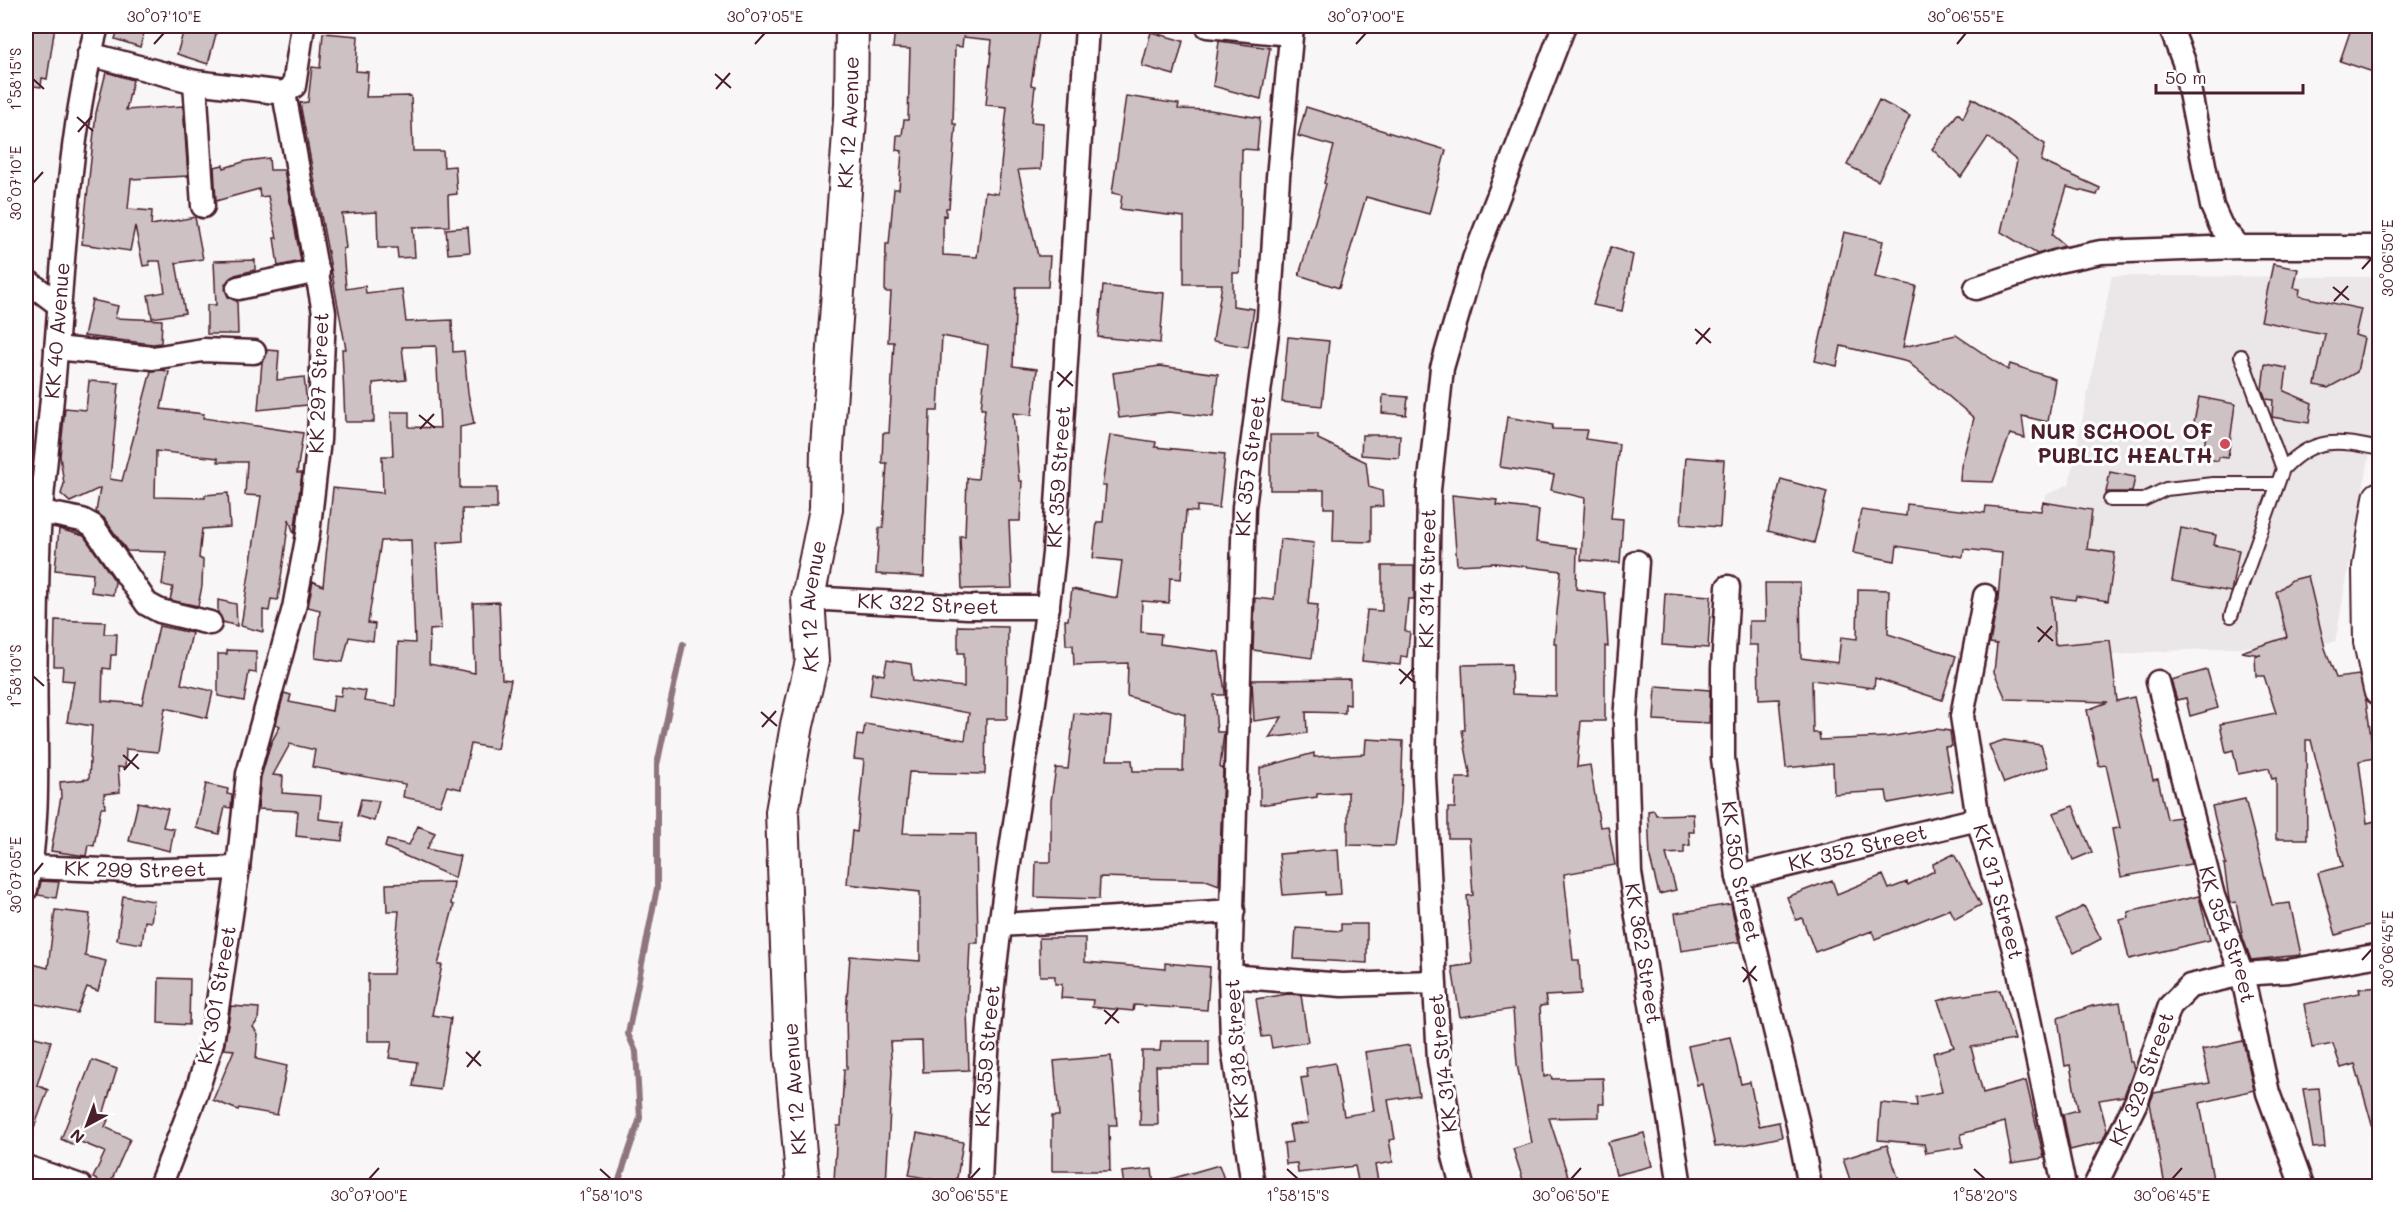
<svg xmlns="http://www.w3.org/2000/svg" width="2405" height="1212" font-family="Mali,sans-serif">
  <rect width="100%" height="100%" fill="#f8f6f7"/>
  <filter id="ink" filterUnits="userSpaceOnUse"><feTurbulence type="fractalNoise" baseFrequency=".0167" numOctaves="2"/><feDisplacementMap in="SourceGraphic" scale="12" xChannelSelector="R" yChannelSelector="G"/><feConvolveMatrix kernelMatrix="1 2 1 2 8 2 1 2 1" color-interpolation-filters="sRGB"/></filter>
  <g filter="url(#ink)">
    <path fill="#ebe6e8" d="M2112 276 2379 277V404L2335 642 2150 652 2023 663 2046 495 2069 484Z"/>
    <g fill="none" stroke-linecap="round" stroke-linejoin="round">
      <path stroke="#8f747b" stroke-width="6" d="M617 1186 640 1118 636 1052 628 1034 657 888V765L683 644"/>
    </g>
    <path fill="#cdc1c4" stroke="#4a1f2b" stroke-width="1.5" fill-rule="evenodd" d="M26 26H55L47 79 42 78 41 87 26 85Z
      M119 26H146L140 47 115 39Z
      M185 26 216 34 208 64 177 54Z
      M895 26H1040L1031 85 1035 86 1031 122 1043 123 1041 169 1018 170 1038 256H1050L1048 287H1016L1013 366 1037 369 1032 415 1013 413 1019 481H1022L1020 521H1009L1012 588 962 589 960 536H965L967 478 978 479 985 409H981L988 345 942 336 938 411H930L924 577 876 574 879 528H883L887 463H882L883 433H889L894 342H888L891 292H885L886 244H889L894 189H899L902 151 896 150 897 135H902L904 120H908L910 49 893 48ZM963 37 992 40 986 105 1007 107 998 194 985 192 977 257 943 255V215L946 216V208H949L956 124H953L955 46 962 47Z
      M2352 26H2379V74L2340 61Z
      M1151 32 1183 41 1174 75 1142 66Z
      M323 33 358 36 356 71 368 72 366 97 411 96 413 151H443L444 167 455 166 457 194 448 195 449 226 413 227 415 257 398 258 397 248H378L377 212 342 214 346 248 343 249 346 289 365 286 366 293 402 289 406 322 452 320 453 352 464 351 468 393 474 424 460 427V488H497V509H462L463 541 437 543 441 629 430 630 429 664 475 673 473 603 499 602 502 679 511 680 497 749 471 744 461 789 447 786 440 805 403 797 405 784 312 767 315 750 290 744 273 775 283 776 282 793 321 796 319 819 344 822 342 841 296 836 298 811 258 809 261 777 271 743 280 726 276 724 284 693 291 695 289 702 332 711 334 695 341 696 342 687 366 691 364 701 396 706 398 642 415 643 411 540 381 541 368 623 375 624 373 641 349 637 343 662 315 658 320 610 308 607 313 581 323 586 333 488 383 493 382 456H393L391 412H409V427L440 428 436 346 402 347 406 380 373 383 374 422H345L342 349H346L300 103 308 102 312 67 320 68Z
      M1219 41 1270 48 1261 99 1213 86Z
      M106 72 133 80 126 110 183 106 188 176 131 179 128 209 152 211 151 225 195 217 203 259 176 263 185 313 152 318 148 295 165 292 160 261H149V265L143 266 135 226 130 251 82 244 96 113Z
      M1126 96 1179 104 1178 109 1210 110 1260 118 1257 150 1242 149 1240 273H1233V306L1254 309 1248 347 1213 341 1222 284H1184V217L1120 209 1122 195 1112 193Z
      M1972 98 2045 144 2041 161 2100 188 2097 195 2067 187 2052 235 2065 246 2037 254 2001 232 2017 161 1988 137 1961 177 1932 149 1958 113 1963 118Z
      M1879 100 1910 116 1878 181 1847 165Z
      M1306 107 1446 150 1429 214 1366 197 1339 288 1299 275 1326 184 1324 183 1334 146 1298 136Z
      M269 158 270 170H284L301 261 278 266 274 238H277L268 196 260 197 259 189 216 201 214 167 223 165 224 168 246 161Z
      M468 227 470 252 448 254 446 229Z
      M1844 232 1883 241 1875 277 1916 286 1903 347 1956 335 2008 370 2010 364 2055 379 2048 422 2022 416 2025 438 2010 434 1993 482 1960 481 1961 466 1974 418 1908 362 1841 346 1837 366 1815 361Z
      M1611 247 1633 255 1622 311 1593 305Z
      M255 260V270L235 275 225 284 228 297 237 301 238 334H207V305H216L214 261Z
      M2273 264 2298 269 2294 288 2300 289 2299 296 2361 309 2355 335 2364 338 2357 372 2328 388 2315 385 2325 334 2261 321Z
      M1103 286 1164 293 1160 343 1098 337Z
      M92 300 118 306 115 318 162 320 161 343 153 344 84 336Z
      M1288 337 1329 341 1322 406 1282 402Z
      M267 350 279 351 277 380 304 377 307 405 258 410 262 362Z
      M2265 364 2287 368 2284 391 2312 403 2309 423 2272 417 2273 400 2266 399 2262 389Z
      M1160 366 1218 374 1213 417 1169 412 1119 418 1113 373Z
      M163 370 169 372 161 409 204 414 203 418 303 433 297 473H302L294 534 289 519 278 600 271 599 269 611 263 610V632L241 626 261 496 245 495 247 462H218V458L156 451 155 497 205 498V495L228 493 230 527 202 529 199 558 203 560 202 586 198 606 170 600 173 587 162 585 166 552 127 551 104 518 96 512 100 488 70 502 61 494 64 484 60 456 65 408 86 410 89 381 119 383 110 479 122 481 151 371Z
      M1383 395 1408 397 1406 415 1382 413Z
      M2199 397 2235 404 2228 458 2219 457 2218 461 2202 458 2207 430 2193 427Z
      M1507 417 1553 425 1552 429 1587 430 1585 439 1619 444 1611 518 1623 519 1620 563 1581 560 1585 498 1551 490 1554 475 1500 467Z
      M1110 435 1156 442 1155 447 1225 454 1219 508 1197 506V512L1186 511 1181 579 1170 578 1169 603 1142 601 1141 632 1161 634 1160 644 1219 652 1225 692V695H1214L1217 732H1224L1220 768H1223L1219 885 1206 880 1100 877 1099 899 1035 897 1036 862H1051V801L1056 768 1068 769 1074 713 1111 717 1107 760H1132L1133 771H1183L1185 714 1127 696 1128 663 1074 665 1073 645H1066L1065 620H1068L1072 589 1117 598 1122 561 1093 558 1097 522H1103L1106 486H1102Z
      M1270 435H1318V439L1366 462 1369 487 1382 491 1383 506 1371 507V542L1333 541 1334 508H1324V490H1270Z
      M1362 435H1400L1399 458 1361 455Z
      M1686 457 1724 460 1720 527 1681 524Z
      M2110 472 2135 477 2132 492H2106Z
      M1781 479 1827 492 1814 543 1768 531Z
      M1452 495 1497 500 1496 505 1539 510 1536 542 1577 548 1576 589 1605 593 1608 647 1605 646V721H1581L1577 767 1590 765 1600 827 1608 826 1615 865 1564 874 1573 960H1579L1581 994 1545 996 1547 1005 1540 1006 1544 1077 1551 1075 1552 1079 1603 1078 1604 1104H1599V1117L1549 1118 1568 1176 1535 1186H1525L1513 1149 1532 1143 1517 1064 1513 1009 1460 1017 1452 967 1472 964 1467 896 1473 895 1469 838H1448V808H1455L1456 778H1471L1462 730H1465L1462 665 1511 664 1512 694 1556 696V643H1554L1561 571 1496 563 1457 565Z
      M2043 502 2092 510 2087 549 2115 553 2108 601 2076 596 2075 600 2052 597 2055 645 2110 640 2117 701 2134 697 2153 780 2158 779 2167 819 2179 817 2191 864 2121 877 2112 829 2120 828 2106 765 2099 766 2087 710 2108 702 2006 699 1994 672 1997 644 1990 643 1998 599 2002 553 1964 549 1963 557 1897 546 1895 561 1853 553 1861 510 1906 516 1907 504 1985 513 1986 506 2041 511Z
      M2181 528 2216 535 2214 545 2239 550 2231 592 2172 581Z
      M59 529 84 536 115 581 113 595 91 592 93 574 55 570Z
      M1280 539 1314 543 1308 604 1318 605 1312 658 1253 650 1255 598 1274 600Z
      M1382 566H1414V599H1408L1405 631 1410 632 1407 657 1401 656 1400 665 1362 661 1367 610 1382 611Z
      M2308 576 2325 648 2336 678 2359 675 2366 701 2374 758 2359 761 2367 823 2379 820V922L2336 935 2318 873 2343 866 2311 740H2306L2307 839H2276V778L2272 779 2269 768 2238 774 2233 750 2226 752 2220 724 2276 713 2264 676H2256L2255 656 2261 655 2241 652 2287 637 2276 592 2292 580Z
      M1765 583H1800L1801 658 1838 663 1841 637 1857 639 1858 589 1889 590 1888 634 1956 656 1942 700 1875 678 1874 688 1812 680 1813 733H1819L1820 740 1888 737 1935 729 1950 731 1952 746 1945 747 1953 791 1888 803 1886 791 1834 794 1833 763 1786 768 1779 699 1759 700 1758 645H1749V621H1766Z
      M1665 593 1711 596 1708 648 1662 645Z
      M218 600 236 604 237 626 223 622 218 613Z
      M55 620 105 622 104 634H117L116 655H111L110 669 103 668 102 701 142 704 159 626 192 633 181 684 213 691 207 718 165 708 158 752 126 749 125 768 118 767 120 792 104 794 105 808H101L94 846 88 845 86 856 51 851 61 797 60 782 89 779 92 726 67 722 74 681 62 680 63 666H54Z
      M958 626 1008 627 1007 719H986L985 774 909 772 903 833 976 834 978 943H970L967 1010 969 1070 923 1072 922 1041 890 1042 892 1071 886 1185 834 1182 837 1126H841L844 1069H847L846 1013 850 956 920 961V892L847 884 852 831 857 832 864 760 854 759 857 735 863 736 865 724 965 740 969 713 870 695 873 673 884 675 887 660 911 664 913 681 964 687V653H958Z
      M227 650 256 651V673L249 672 244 701 218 696V654H227Z
      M2207 670 2218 708 2190 716 2186 698 2177 700 2171 680Z
      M1350 679V705L1345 704V713L1306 712 1307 733 1269 738 1282 717 1254 721 1252 680Z
      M1656 686 1710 690 1709 723 1654 720Z
      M1366 739 1403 741 1401 802 1395 846 1348 845V792L1317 794V797L1260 805V768L1314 753V757L1365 754Z
      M2004 740 2041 745 2048 767 2004 783 1989 745Z
      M206 784 228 789 227 794 232 795 231 808 225 807 219 834 196 828Z
      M361 799 379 801 374 821 357 816Z
      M2245 799 2272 905 2290 903 2301 955 2251 960 2243 938 2236 902 2230 903 2229 900 2224 864H2226L2212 806Z
      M138 802 168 809 163 827 174 829 170 851 129 841Z
      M2073 806 2092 852 2073 860 2054 813Z
      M1654 810 1656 815 1693 814 1694 832H1689L1690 845 1684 846V853L1666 854 1676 890 1659 894 1650 858 1648 811Z
      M418 826 435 833 427 849 460 856 455 878 385 847 387 840 409 845Z
      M1338 849 1341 894 1325 895V892L1283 895 1279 854Z
      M1954 854 1981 905 1955 919 1950 909 1875 939 1872 931 1815 952 1802 918 1796 920 1787 897 1832 880 1837 894 1883 875 1889 889 1907 882 1908 885 1934 871 1933 864Z
      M41 881 59 882 56 898 38 895Z
      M454 882 451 904 454 905 438 965H442L432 1015 451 1018 440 1090 413 1086 417 1062 389 1058 392 1041H368V974H393L399 911H387L386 884Z
      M123 896 154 901 151 922 145 921 142 944 117 940Z
      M2199 896 2210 940 2129 959 2120 920 2129 918 2128 912Z
      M1731 904 1739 942 1681 951 1675 913Z
      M2084 906 2101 939 2074 953 2057 920Z
      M55 910 90 914 85 956 106 961 98 991 87 987 77 1013 26 1002 29 963 48 968Z
      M1341 924H1367V963L1294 959 1296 928 1341 931Z
      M1039 938H1085V962L1165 969V963L1210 967 1207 1010 1134 1005 1133 1011 1092 1007 1093 1000 1061 998 1062 984H1055V976H1040Z
      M159 978 190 979 189 1025 158 1023Z
      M2379 987V1132H2374L2355 1064 2341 1068 2333 1044 2312 1048 2304 1004 2360 993 2359 989Z
      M2000 990 2015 1040 1971 1047 1983 1093 2026 1081 2044 1158 2012 1163 2005 1122 1961 1134 1963 1147 1926 1153 1924 1144 1878 1140 1881 1103 1917 1106 1916 1097 1942 1092 1933 1053 1954 1047 1938 1001 1951 997Z
      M1288 994 1301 995 1308 1042 1272 1048 1270 1036 1262 1037 1256 999Z
      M2120 1002 2130 1062H2132L2134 1069 2124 1096 2099 1100 2107 1130 2102 1142 2070 1150 2063 1114 2078 1110 2070 1065 2065 1066 2058 1018 2092 1006Z
      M231 1006 259 1008 258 1020 253 1027 258 1034 256 1059 287 1066 277 1115 239 1108 238 1110 213 1100 234 1050 224 1049Z
      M26 1035 51 1041 37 1085 48 1090 27 1147Z
      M1730 1037 1741 1084 1750 1082 1759 1126 1779 1122 1782 1137 1743 1145 1715 1147 1702 1084 1697 1085 1688 1046Z
      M1161 1041H1209V1066H1156L1158 1125H1140L1142 1051H1160Z
      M2243 1041 2254 1090 2200 1103 2214 1186H2165L2150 1103 2154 1093 2210 1083 2202 1050Z
      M1410 1045 1419 1095 1388 1100 1395 1139 1389 1140 1393 1162 1375 1165 1379 1186H1359L1355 1166 1298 1173 1297 1163 1286 1164 1284 1143 1292 1142 1289 1125 1308 1123 1301 1078 1308 1077 1306 1068 1335 1063 1344 1116 1374 1111 1365 1052Z
      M1111 1056 1117 1125H1109L1110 1171H1052V1116H1059L1054 1061Z
      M92 1060 117 1069 102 1118 108 1120 105 1127 130 1139 109 1186 93 1178 105 1152 76 1140 74 1145 61 1139Z
      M2319 1088 2325 1147 2313 1148 2303 1089Z
      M917 1133 963 1142 956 1184 909 1175Z
      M1644 1133 1652 1166 1616 1175 1608 1142Z
      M1887 1145 1901 1186H1852L1843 1159Z
      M1219 1165 1225 1182 1211 1186H1161L1160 1182Z
      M1152 1169 1154 1186H1124L1122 1172Z"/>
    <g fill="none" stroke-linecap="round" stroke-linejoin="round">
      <defs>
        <path id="lane" d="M2241 356 2283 469
          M2110 500H2143L2166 489 2213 484H2275
          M2231 616 2283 469C2314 436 2338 440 2380 449"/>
        <g id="street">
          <path d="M1207 26 1291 34"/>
          <path d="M2170 26 2184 62 2212 206 2221 226 2239 247H2380"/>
          <path d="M89 54 195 82 284 93 324 312 319 440 308 534 294 608 248 774 238 868 212 1042 196 1094 160 1186"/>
          <path d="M195 82 203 206"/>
          <path d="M284 93 294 86 303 26"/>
          <path d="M26 280 58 304"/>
          <path d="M238 288 318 271"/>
          <path d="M1976 288 2058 261 2101 252 2239 247"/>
          <path d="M56 348 153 358 203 350 254 352"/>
          <path d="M42 512 82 520 93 526 147 604 160 611 210 623"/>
          <path id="s1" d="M1637 562 1625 720 1630 873 1680 1186"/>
          <path id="s2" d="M1728 587 1723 668V758L1738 877 1798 1125 1810 1186"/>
          <path id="s3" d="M1985 596 1962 716 1978 819 2015 953 2064 1186"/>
          <path id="s4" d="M808 598 968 607H1048"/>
          <path id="s5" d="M2158 682 2213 896 2242 974 2268 1093 2302 1186"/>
          <path id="s6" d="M30 867 130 871 238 868"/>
          <path id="s7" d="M1738 877 1978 819"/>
          <path id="s8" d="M26 889C43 809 33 725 36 644 37 607 37 568 39 531 44 470 52 410 56 350 65 241 69 132 97 26"/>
          <path d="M1000 925 1233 911"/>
          <path d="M1230 976 1342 985 1434 982"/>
          <path d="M26 1167 80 1186"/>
          <path id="s9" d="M980 1186C983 1100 988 1013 1000 927 1016 802 1041 678 1054 553L1087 26"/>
          <path id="s10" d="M1253 1186 1232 1040 1230 976 1244 507 1269 317 1278 177 1292 26"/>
          <path id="s11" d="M1462 1186 1454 1156 1439 1060 1424 777 1429 490 1442 368 1474 259 1564 26"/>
          <path id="s12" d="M2095 1186 2137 1100 2170 1006 2190 986 2242 974 2289 971 2380 955"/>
        </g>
        <g id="secondary">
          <path d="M2380 498 2369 567 2370 642 2380 689"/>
          <path id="s13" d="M803 1186 791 1054 782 812 797 725 812 661 808 598 826 509 827 448 851 105 852 26"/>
        </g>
      </defs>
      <use href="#lane" stroke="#4a1f2b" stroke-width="16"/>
      <use href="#street" stroke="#4a1f2b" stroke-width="27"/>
      <use href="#secondary" stroke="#4a1f2b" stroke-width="36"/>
      <use href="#lane" stroke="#fff" stroke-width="12"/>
      <use href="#street" stroke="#fff" stroke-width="22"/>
      <use href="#secondary" stroke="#fff" stroke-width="32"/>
    </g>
  </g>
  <path fill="none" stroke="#4a1f2b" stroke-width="2" d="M154 44 164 33M755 44 765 33M1356 44 1366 33M1957 44 1966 33M715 74 731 88M33 79 44 89M716 89 730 73M77 117 93 131M78 132 92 116M33 183 43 172M2362 269 2372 258M2333 287 2349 300M2334 301 2348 286M1695 329 1711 343M1696 344 1710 328M1057 372 1073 386M1058 387 1072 371M419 415 435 428M420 429 434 414M2037 627 2053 641M2038 642 2052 626M1399 669 1415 683M33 676 44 686M1400 684 1414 668M761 712 777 726M762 727 776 711M123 755 139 769M124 770 138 754M33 875 43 863M2362 960 2372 949M1742 967 1757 981M1743 982 1756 966M1104 1010 1119 1023M1105 1024 1118 1009M466 1052 481 1066M467 1067 480 1051M600 1169 611 1179M1287 1169 1298 1179M1974 1169 1985 1179M369 1179 379 1168M970 1179 980 1168M1571 1179 1581 1168M2172 1179 2182 1168"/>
  <circle fill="#d1495b" stroke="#fff" stroke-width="2" cx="2225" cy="444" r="6"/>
  <g text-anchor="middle" stroke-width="6" stroke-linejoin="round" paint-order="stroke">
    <g font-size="21" fill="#4a1f2b" stroke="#fff">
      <text dy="7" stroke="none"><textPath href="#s13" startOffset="1070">KK 12 Avenue</textPath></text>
      <text dy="7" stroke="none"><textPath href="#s8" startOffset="560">KK 40 Avenue</textPath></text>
      <text transform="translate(319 383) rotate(-88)" y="7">KK 297 Street</text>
      <text dy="7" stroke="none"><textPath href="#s10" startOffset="722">KK 357 Street</textPath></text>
      <text dy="7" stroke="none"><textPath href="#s9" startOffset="714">KK 359 Street</textPath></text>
      <text dy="7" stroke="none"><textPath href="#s11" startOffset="610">KK 314 Street</textPath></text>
      <text dy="7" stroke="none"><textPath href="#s4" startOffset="120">KK 322 Street</textPath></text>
      <text dy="7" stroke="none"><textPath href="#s13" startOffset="584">KK 12 Avenue</textPath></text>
      <text dy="7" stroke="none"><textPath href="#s7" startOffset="123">KK 352 Street</textPath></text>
      <text dy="7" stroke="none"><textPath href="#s6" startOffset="105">KK 299 Street</textPath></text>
      <text dy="7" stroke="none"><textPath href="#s2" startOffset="286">KK 350 Street</textPath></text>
      <text dy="7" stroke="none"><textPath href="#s3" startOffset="302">KK 317 Street</textPath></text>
      <text dy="7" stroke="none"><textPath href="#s5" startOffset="262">KK 354 Street</textPath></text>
      <text dy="7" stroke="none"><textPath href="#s1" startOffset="393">KK 362 Street</textPath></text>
      <text transform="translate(217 995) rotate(-80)" y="7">KK 301 Street</text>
      <text transform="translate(1237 1049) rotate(-94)" y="7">KK 318 Street</text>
      <text dy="7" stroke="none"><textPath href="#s9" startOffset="130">KK 359 Street</textPath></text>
      <text transform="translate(1443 1063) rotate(-96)" y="7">KK 314 Street</text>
      <text dy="7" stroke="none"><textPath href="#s12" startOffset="117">KK 329 Street</textPath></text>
      <text transform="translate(795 1089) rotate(-94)" y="7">KK 12 Avenue</text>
    </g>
    <g font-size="21" font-weight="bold" fill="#4a1f2b" stroke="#fff" text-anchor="end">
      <text x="2213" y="439">NUR SCHOOL OF<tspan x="2213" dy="24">PUBLIC HEALTH</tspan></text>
    </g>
  </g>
  <rect width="2405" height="1212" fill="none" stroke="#fff" stroke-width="66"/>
  <g transform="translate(87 1125) rotate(221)" stroke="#ffffff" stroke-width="4.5" paint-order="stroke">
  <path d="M0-4.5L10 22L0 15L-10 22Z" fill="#4a1f2b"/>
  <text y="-9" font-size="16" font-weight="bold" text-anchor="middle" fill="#4a1f2b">N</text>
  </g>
  <path d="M2156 84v9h147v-9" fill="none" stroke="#4a1f2b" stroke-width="3"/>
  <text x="2165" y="84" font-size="18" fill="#4a1f2b" stroke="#ffffff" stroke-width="4.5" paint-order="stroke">50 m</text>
  <rect x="33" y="33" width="2339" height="1146" fill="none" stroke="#4a1f2b" stroke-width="2"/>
  <g font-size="15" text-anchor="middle" fill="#4a1f2b">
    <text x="164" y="22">30°07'10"E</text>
    <text x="765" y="22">30°07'05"E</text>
    <text x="1366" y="22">30°07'00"E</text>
    <text x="1966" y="22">30°06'55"E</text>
    <text transform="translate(16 79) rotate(-90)" y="5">1°58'15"S</text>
    <text transform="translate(16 183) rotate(-90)" y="5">30°07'10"E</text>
    <text transform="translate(2388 258) rotate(-90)" y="5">30°06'50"E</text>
    <text transform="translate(16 676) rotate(-90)" y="5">1°58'10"S</text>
    <text transform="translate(16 875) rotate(-90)" y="5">30°07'05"E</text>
    <text transform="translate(2388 949) rotate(-90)" y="5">30°06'45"E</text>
    <text x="369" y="1201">30°07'00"E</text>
    <text x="611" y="1201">1°58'10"S</text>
    <text x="970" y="1201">30°06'55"E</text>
    <text x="1298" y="1201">1°58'15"S</text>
    <text x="1571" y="1201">30°06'50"E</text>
    <text x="1985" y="1201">1°58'20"S</text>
    <text x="2172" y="1201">30°06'45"E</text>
  </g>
</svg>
